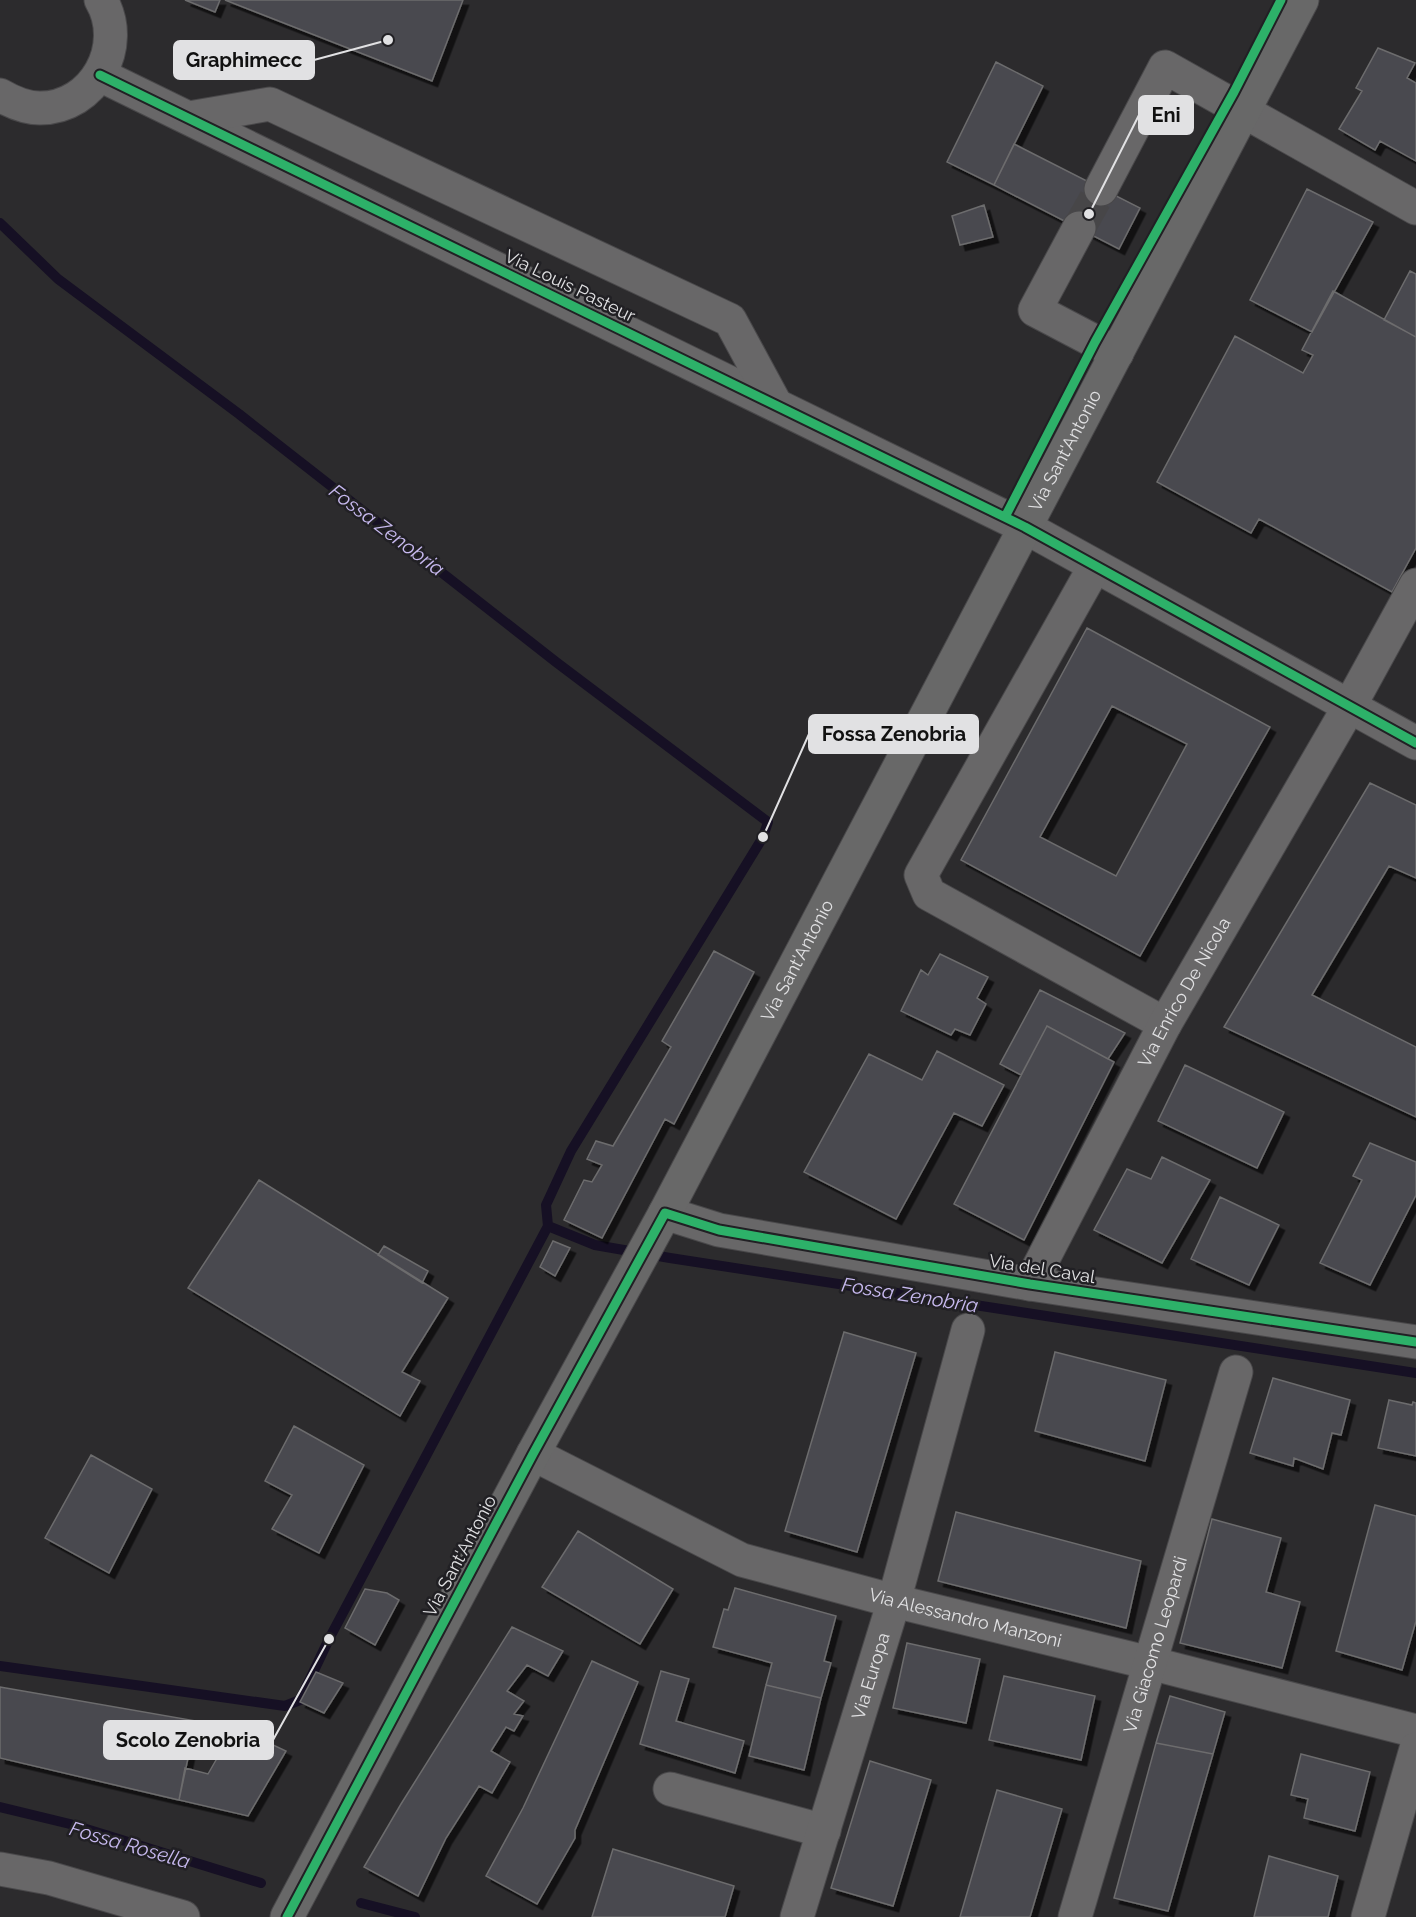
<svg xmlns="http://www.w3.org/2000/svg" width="1416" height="1917" font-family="Raleway,sans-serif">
  <defs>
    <filter id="shadow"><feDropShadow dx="5.5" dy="5.5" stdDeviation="0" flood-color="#0009"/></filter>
  </defs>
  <rect width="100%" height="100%" fill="#2c2b2d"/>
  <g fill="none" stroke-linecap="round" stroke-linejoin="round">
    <path stroke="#161024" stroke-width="10" d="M0 223 58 279 239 414 556 662 768 822 763 837 571 1151 546 1205 548 1226 595 1245 670 1258 1416 1373
      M0 1666 285 1706 300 1700 329 1639 548 1226
      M0 1807 70 1824 261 1883
      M361 1903 415 1917"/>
  </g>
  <path fill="#4a484f" stroke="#6c6c6d" stroke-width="1.5" fill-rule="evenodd" filter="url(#shadow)" d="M185 0H220L215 12Z
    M225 0H463L432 81Z
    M1378 48 1415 63 1407 78 1416 83V161L1380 141 1375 150 1339 129 1362 91 1356 88Z
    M996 62 1043 86 994 185 947 162Z
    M1014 144 1140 208 1119 249 994 185Z
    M1307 189 1373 222 1312 332 1250 300Z
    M984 205 993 237 960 245 952 216Z
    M1410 271 1416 274V337L1384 320Z
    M1333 291 1416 337V548L1392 592 1259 519 1251 533 1157 482 1235 336 1303 373 1313 355 1302 350Z
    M1087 628 1270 727 1140 956 961 860ZM1112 706 1187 744 1116 876 1040 837Z
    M1370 783 1416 805V878L1389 866 1312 995 1416 1047V1117L1224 1027Z
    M714 951 754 972 674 1124 665 1119 602 1238 564 1220 584 1180 592 1182 602 1165 587 1159 596 1141 613 1146 671 1047 662 1041Z
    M940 954 988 977 977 998 986 1004 970 1035 955 1029 951 1035 901 1011 921 970 928 975Z
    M1040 990 1125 1033 1108 1059 1047 1026 1021 1075 1000 1064Z
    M1047 1026 1114 1062 1024 1240 954 1204Z
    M937 1051 1004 1085 982 1126 954 1113 896 1219 804 1172 869 1054 922 1080Z
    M1185 1065 1284 1112 1257 1168 1158 1121Z
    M1370 1143 1416 1162V1195L1370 1285 1320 1263 1362 1180 1353 1176Z
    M1162 1157 1210 1180 1162 1263 1094 1230 1127 1169 1151 1179Z
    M259 1180 448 1298 402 1372 420 1381 400 1416 188 1288Z
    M1220 1197 1279 1225 1249 1285 1191 1259Z
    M553 1241 570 1248 555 1276 540 1267Z
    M384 1246 428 1271 422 1283 378 1255Z
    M844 1332 916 1353 857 1552 785 1531Z
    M1055 1352 1166 1380 1145 1461 1035 1431Z
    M1273 1378 1350 1400 1341 1435 1332 1433 1323 1469 1294 1458 1293 1466 1250 1453Z
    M1389 1400 1412 1405 1413 1402 1416 1403V1456L1378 1448Z
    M294 1426 364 1465 319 1553 272 1529 292 1495 265 1481Z
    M91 1455 152 1489 109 1573 45 1538Z
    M1375 1505 1416 1516V1621L1402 1670 1336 1651Z
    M956 1512 1141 1561 1126 1628 938 1581Z
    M1212 1519 1281 1538 1266 1592 1300 1602 1282 1668 1180 1643Z
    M578 1531 673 1589 640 1644 542 1587Z
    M735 1588 836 1616 824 1661 831 1663 821 1698 766 1685 772 1663 713 1647 724 1609 728 1610Z
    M365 1589 387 1593 399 1600 375 1645 345 1628Z
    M512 1627 563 1651 548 1676 527 1665 507 1691 524 1701 514 1714 523 1716 514 1731 506 1727 491 1751 510 1762 492 1793 479 1786 446 1838 418 1896 364 1867 401 1804Z
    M907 1643 980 1659 966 1723 893 1708Z
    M592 1661 638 1682 575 1830V1838L537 1904 486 1876 523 1808Z
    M661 1671 689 1679 676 1721 744 1741 735 1773 640 1744Z
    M316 1672 343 1683 324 1713 300 1702Z
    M1004 1676 1095 1696 1081 1760 989 1740Z
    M766 1685 821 1698 804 1770 749 1756Z
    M0 1687 196 1721 179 1800 0 1758Z
    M1170 1696 1225 1712 1213 1754 1156 1743Z
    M235 1727 286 1751 248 1816 179 1800 185 1768 208 1774Z
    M1156 1743 1213 1754 1168 1911 1114 1898Z
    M1301 1754 1370 1772 1355 1831 1304 1818 1308 1799 1291 1795Z
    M870 1761 931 1780 893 1906 831 1888Z
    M997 1790 1062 1809 1030 1917H960Z
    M613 1849 734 1886 725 1917H592Z
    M1269 1856 1338 1876 1328 1917H1254Z"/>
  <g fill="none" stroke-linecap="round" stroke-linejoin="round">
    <path stroke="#474648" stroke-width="33" stroke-dasharray="33 16" stroke-linecap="butt" d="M1079 228 1101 189"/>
    <defs>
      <g id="minor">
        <path d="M100 75 1025 527 1416 743"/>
        <path d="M0 95C12 102 25 108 40 108 94 108 128 46 101 0"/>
        <path d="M189 118 270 104 730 320 776 405"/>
        <path d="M1101 189 1165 67 1416 208"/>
        <path d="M1079 228 1035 310 1117 353"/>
        <path d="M1095 566 921 875 929 894 1165 1024"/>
        <path d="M665 1213 719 1230 1030 1284 1416 1342"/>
        <path id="s1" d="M1030 1284 1165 1024 1349 707 1416 585"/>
        <path id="s2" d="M533 1454 742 1560 894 1601 1150 1663 1416 1731"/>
        <path d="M670 1789 824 1831"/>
        <path d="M0 1869 49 1878 183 1917"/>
        <path id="s3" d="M797 1917 894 1601 968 1330"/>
        <path id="s4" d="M1075 1917 1236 1372"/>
        <path d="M1368 1917 1416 1749"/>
      </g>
      <g id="major">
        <path id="s5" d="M287 1917 533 1454 665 1213 1302 0"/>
      </g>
    </defs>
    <use href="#minor" stroke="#49484a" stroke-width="35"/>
    <use href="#major" stroke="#49484a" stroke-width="35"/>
    <use href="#minor" stroke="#686768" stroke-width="33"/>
    <use href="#major" stroke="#686868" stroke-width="33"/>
    <defs>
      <path id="cycleway" d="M100 75 1025 527 1416 743
        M1005 517 1095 342 1234 92 1281 0
        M287 1917 533 1454 665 1213 719 1230 1030 1284 1416 1342"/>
    </defs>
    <use href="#cycleway" stroke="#212024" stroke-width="13"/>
    <use href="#cycleway" stroke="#2db169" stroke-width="9"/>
  </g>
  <g text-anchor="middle" stroke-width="5" stroke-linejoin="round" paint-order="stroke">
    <g font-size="18" fill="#e1e1e3" stroke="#212024">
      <text transform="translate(570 286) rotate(26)" y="6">Via Louis Pasteur</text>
      <text dy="6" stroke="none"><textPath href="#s5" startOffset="1660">Via Sant'Antonio</textPath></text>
      <text dy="6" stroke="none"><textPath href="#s5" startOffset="1084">Via Sant'Antonio</textPath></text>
      <text dy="6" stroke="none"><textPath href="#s1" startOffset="330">Via Enrico De Nicola</textPath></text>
      <text transform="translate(1042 1269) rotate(9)" y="6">Via del Caval</text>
      <text transform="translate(460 1556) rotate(-62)" y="6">Via Sant'Antonio</text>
      <text dy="6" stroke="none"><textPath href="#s2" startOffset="465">Via Alessandro Manzoni</textPath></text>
      <text dy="6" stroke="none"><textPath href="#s4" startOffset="284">Via Giacomo Leopardi</textPath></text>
      <text dy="6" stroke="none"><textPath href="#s3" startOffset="252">Via Europa</textPath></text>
    </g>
    <g font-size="20" font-style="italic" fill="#c7b9ef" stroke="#212024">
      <text transform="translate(387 530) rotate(37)" y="7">Fossa Zenobria</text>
      <text transform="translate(910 1295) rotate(9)" y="7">Fossa Zenobria</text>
      <text transform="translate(130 1845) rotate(16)" y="7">Fossa Rosella</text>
    </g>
  </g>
  <path fill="none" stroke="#e1e1e3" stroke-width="2" d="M388 40L314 60M1089 214L1139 115M763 837L809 734M329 1639L273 1740"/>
  <g fill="#e1e1e3" stroke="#212024" stroke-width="2">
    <circle cx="388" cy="40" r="6"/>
    <circle cx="1089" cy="214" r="6"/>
    <circle cx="763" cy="837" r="6"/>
    <circle cx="329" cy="1639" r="6"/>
  </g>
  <g fill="#e1e1e3" stroke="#e1e1e3" stroke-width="2">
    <rect x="174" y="41" width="140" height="38" rx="6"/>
    <rect x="1139" y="96" width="54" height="38" rx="6"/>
    <rect x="809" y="715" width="169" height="38" rx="6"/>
    <rect x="104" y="1721" width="169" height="38" rx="6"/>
  </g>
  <g font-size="20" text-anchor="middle" font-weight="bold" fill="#111">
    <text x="244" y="67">Graphimecc</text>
    <text x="1166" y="122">Eni</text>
    <text x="894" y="741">Fossa Zenobria</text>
    <text x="188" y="1747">Scolo Zenobria</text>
  </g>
</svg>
